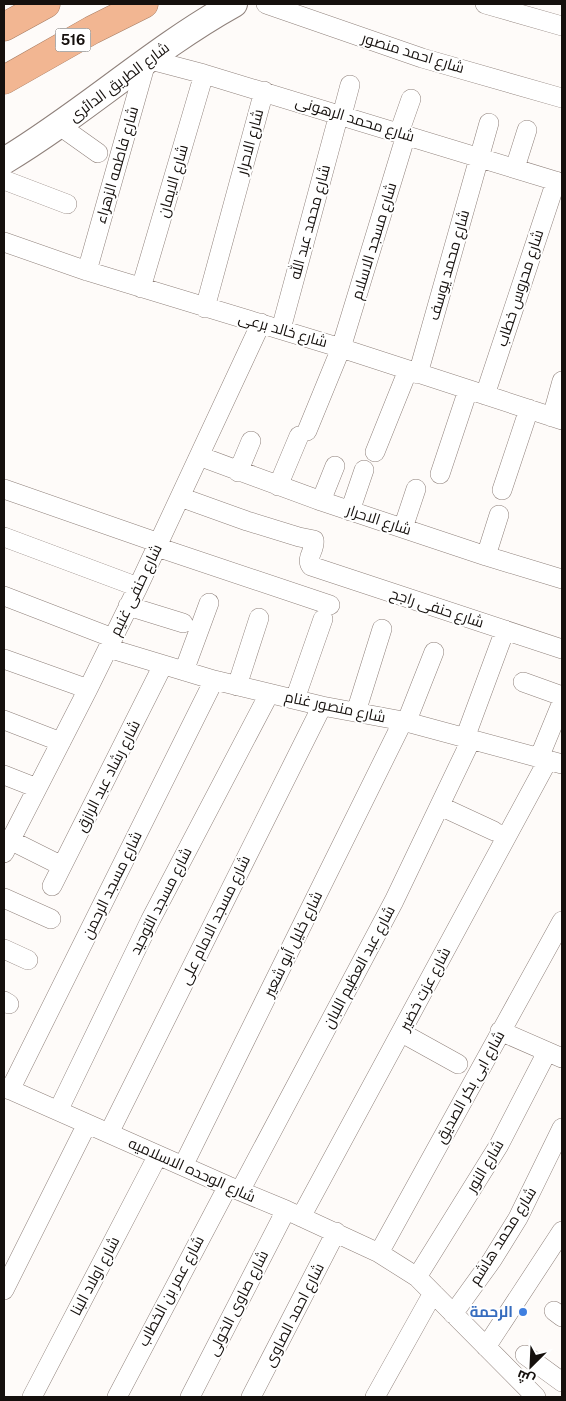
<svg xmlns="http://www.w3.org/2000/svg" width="566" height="1401" font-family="'Public Sans',Cairo,sans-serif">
  <rect width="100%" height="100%" fill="#fefbf9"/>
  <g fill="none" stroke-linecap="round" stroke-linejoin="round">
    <defs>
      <path id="street" d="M266 4 422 58 562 98
        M485 4 562 26
        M342 115 350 85
        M60 126 98 153
        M399 133 411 99
        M515 168 527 130
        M4 180 67 204
        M4 242 87 271 341 348 562 420
        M87 271 147 59 204 74 562 183
        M141 288 204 74
        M205 308 264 91
        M281 329 339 114
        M418 374 489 123
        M485 395 556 181
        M552 417 562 381
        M307 431 341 348 406 135
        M375 452 408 370
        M199 456 321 501 486 556 562 579
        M238 472 251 441
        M440 474 468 390
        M278 486 299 436
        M4 489 159 543
        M502 490 529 409
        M180 497 247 521 299 537 314 540C316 549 305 558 311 566L562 649
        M321 501 335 466
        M350 511 364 470
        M403 528 416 489
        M4 537 138 587
        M157 547 330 605
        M486 556 499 515
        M4 596 113 638
        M128 606 183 623
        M108 648 214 680 322 706 403 721 562 764
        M4 659 88 689
        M184 671 209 603
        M523 682 562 696
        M237 686 259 618
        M295 699 323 619
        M356 712 382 629
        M4 720 61 742
        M406 723 434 652
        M465 738 505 630
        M539 758 562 702
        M4 775 37 788
        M440 806 494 831
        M10 840 62 866
        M4 853 88 689 138 587 261 323
        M52 886 163 665
        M4 898 51 919
        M4 949 28 960
        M4 1001 9 1004
        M500 1031 562 1058
        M402 1033 458 1064
        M4 1087 228 1186 286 1210 379 1253 417 1277 536 1397
        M10 1090 214 680
        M58 1111 150 921 269 694
        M109 1133 322 706
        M183 1166 403 721
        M240 1191 394 901 471 740
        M301 1217 548 760
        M379 1253 562 921
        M417 1277 499 1145 547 1052
        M4 1290 87 1124
        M554 1311 562 1317
        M453 1314 492 1260 518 1218 562 1128
        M486 1347 562 1231
        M525 1355 562 1382
        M32 1397 158 1155
        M117 1397 228 1186
        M190 1397 286 1210
        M251 1397 336 1232
        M375 1397 433 1293"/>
      <path id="secondary" d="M4 161C84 113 153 49 234 4"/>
      <path id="highway" d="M4 27 46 4
        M4 80 92 30 144 4"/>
    </defs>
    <use href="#street" stroke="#8f817b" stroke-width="20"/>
    <use href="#secondary" stroke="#8f817b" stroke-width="28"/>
    <use href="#highway" stroke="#a57c63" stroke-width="29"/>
    <use href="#street" stroke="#fff" stroke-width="19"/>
    <use href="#secondary" stroke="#fff" stroke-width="26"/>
    <use href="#highway" stroke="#f2b692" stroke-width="28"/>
  </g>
  <circle fill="#3f7fe0" stroke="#fff" stroke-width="2" cx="523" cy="1312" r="5"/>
  <g text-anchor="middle" stroke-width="4" stroke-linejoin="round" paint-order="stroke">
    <rect fill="#fff" stroke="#5b5856" stroke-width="1" x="55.5" y="28.5" width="35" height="23" rx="4"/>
    <g font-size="14" font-weight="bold" fill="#15100d">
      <text x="73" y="45">516</text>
    </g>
    <g font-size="15" fill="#15100d" stroke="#fff">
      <text transform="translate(413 53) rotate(17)" y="5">شارع احمد منصور</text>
      <text transform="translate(119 82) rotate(-37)" y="5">شارع الطريق الدائرى</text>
      <text transform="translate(355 119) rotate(17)" y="5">شارع محمد الرهونى</text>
      <text transform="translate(250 142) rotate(-75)" y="5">شارع الاحرار</text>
      <text transform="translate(117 165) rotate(-74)" y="5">شارع فاطمه الزهراء</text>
      <text transform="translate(173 181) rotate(-74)" y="5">شارع الايمان</text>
      <text transform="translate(310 222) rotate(-75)" y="5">شارع محمد عبد الله</text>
      <text transform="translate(374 241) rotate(-73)" y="5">شارع مسجد الاسلام</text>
      <text transform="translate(449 265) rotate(-74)" y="5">شارع محمد يوسف</text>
      <text transform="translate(520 288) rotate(-72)" y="5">شارع محروس خطاب</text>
      <text transform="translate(283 330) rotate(16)" y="5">شارع خالد برعى</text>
      <text transform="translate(379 520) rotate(18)" y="5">شارع الاحرار</text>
      <text transform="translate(136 590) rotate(-64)" y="5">شارع حنفى غنيم</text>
      <text transform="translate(437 608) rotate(18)" y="5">شارع حنفى راجح</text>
      <text transform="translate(335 707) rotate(12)" y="5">شارع منصور غنام</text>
      <text transform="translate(108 776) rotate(-63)" y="5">شارع رشاد عبد الرازق</text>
      <text transform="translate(112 885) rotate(-64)" y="5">شارع مسجد الرحمن</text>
      <text transform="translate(161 901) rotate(-63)" y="5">شارع مسجد التوحيد</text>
      <text transform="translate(215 920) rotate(-64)" y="5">شارع مسجد الامام على</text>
      <text transform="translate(293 944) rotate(-64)" y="5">شارع خليل أبو شعير</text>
      <text transform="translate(359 967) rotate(-62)" y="5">شارع عبد العظيم اللبان</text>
      <text transform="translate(425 989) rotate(-62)" y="5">شارع عزت خضير</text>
      <text transform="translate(470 1087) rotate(-61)" y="5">شارع ابى بكر الصديق</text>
      <text transform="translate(485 1166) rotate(-59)" y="5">شارع النور</text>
      <text transform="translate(192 1170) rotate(24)" y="5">شارع الوحده الاسلاميه</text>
      <text transform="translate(503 1236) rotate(-58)" y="5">شارع محمد هاشم</text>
      <text transform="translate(95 1276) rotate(-62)" y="5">شارع اولاد البنا</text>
      <text transform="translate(171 1291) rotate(-62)" y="5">شارع عمر بن الخطاب</text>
      <text transform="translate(238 1303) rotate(-63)" y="5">شارع صاوى الخولى</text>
      <text transform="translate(294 1315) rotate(-63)" y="5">شارع احمد الصاوى</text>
    </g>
    <g font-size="15" font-weight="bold" fill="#366cbe" stroke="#fff" text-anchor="end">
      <text x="513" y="1317">الرحمة</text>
    </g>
  </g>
  <rect width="566" height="1401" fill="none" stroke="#15100d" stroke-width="10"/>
  <g transform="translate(531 1366) rotate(204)" stroke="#ffffff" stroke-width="4" paint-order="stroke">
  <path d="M0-4L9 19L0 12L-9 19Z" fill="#15100d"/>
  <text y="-8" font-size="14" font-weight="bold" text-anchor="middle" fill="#15100d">ش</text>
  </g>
</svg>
